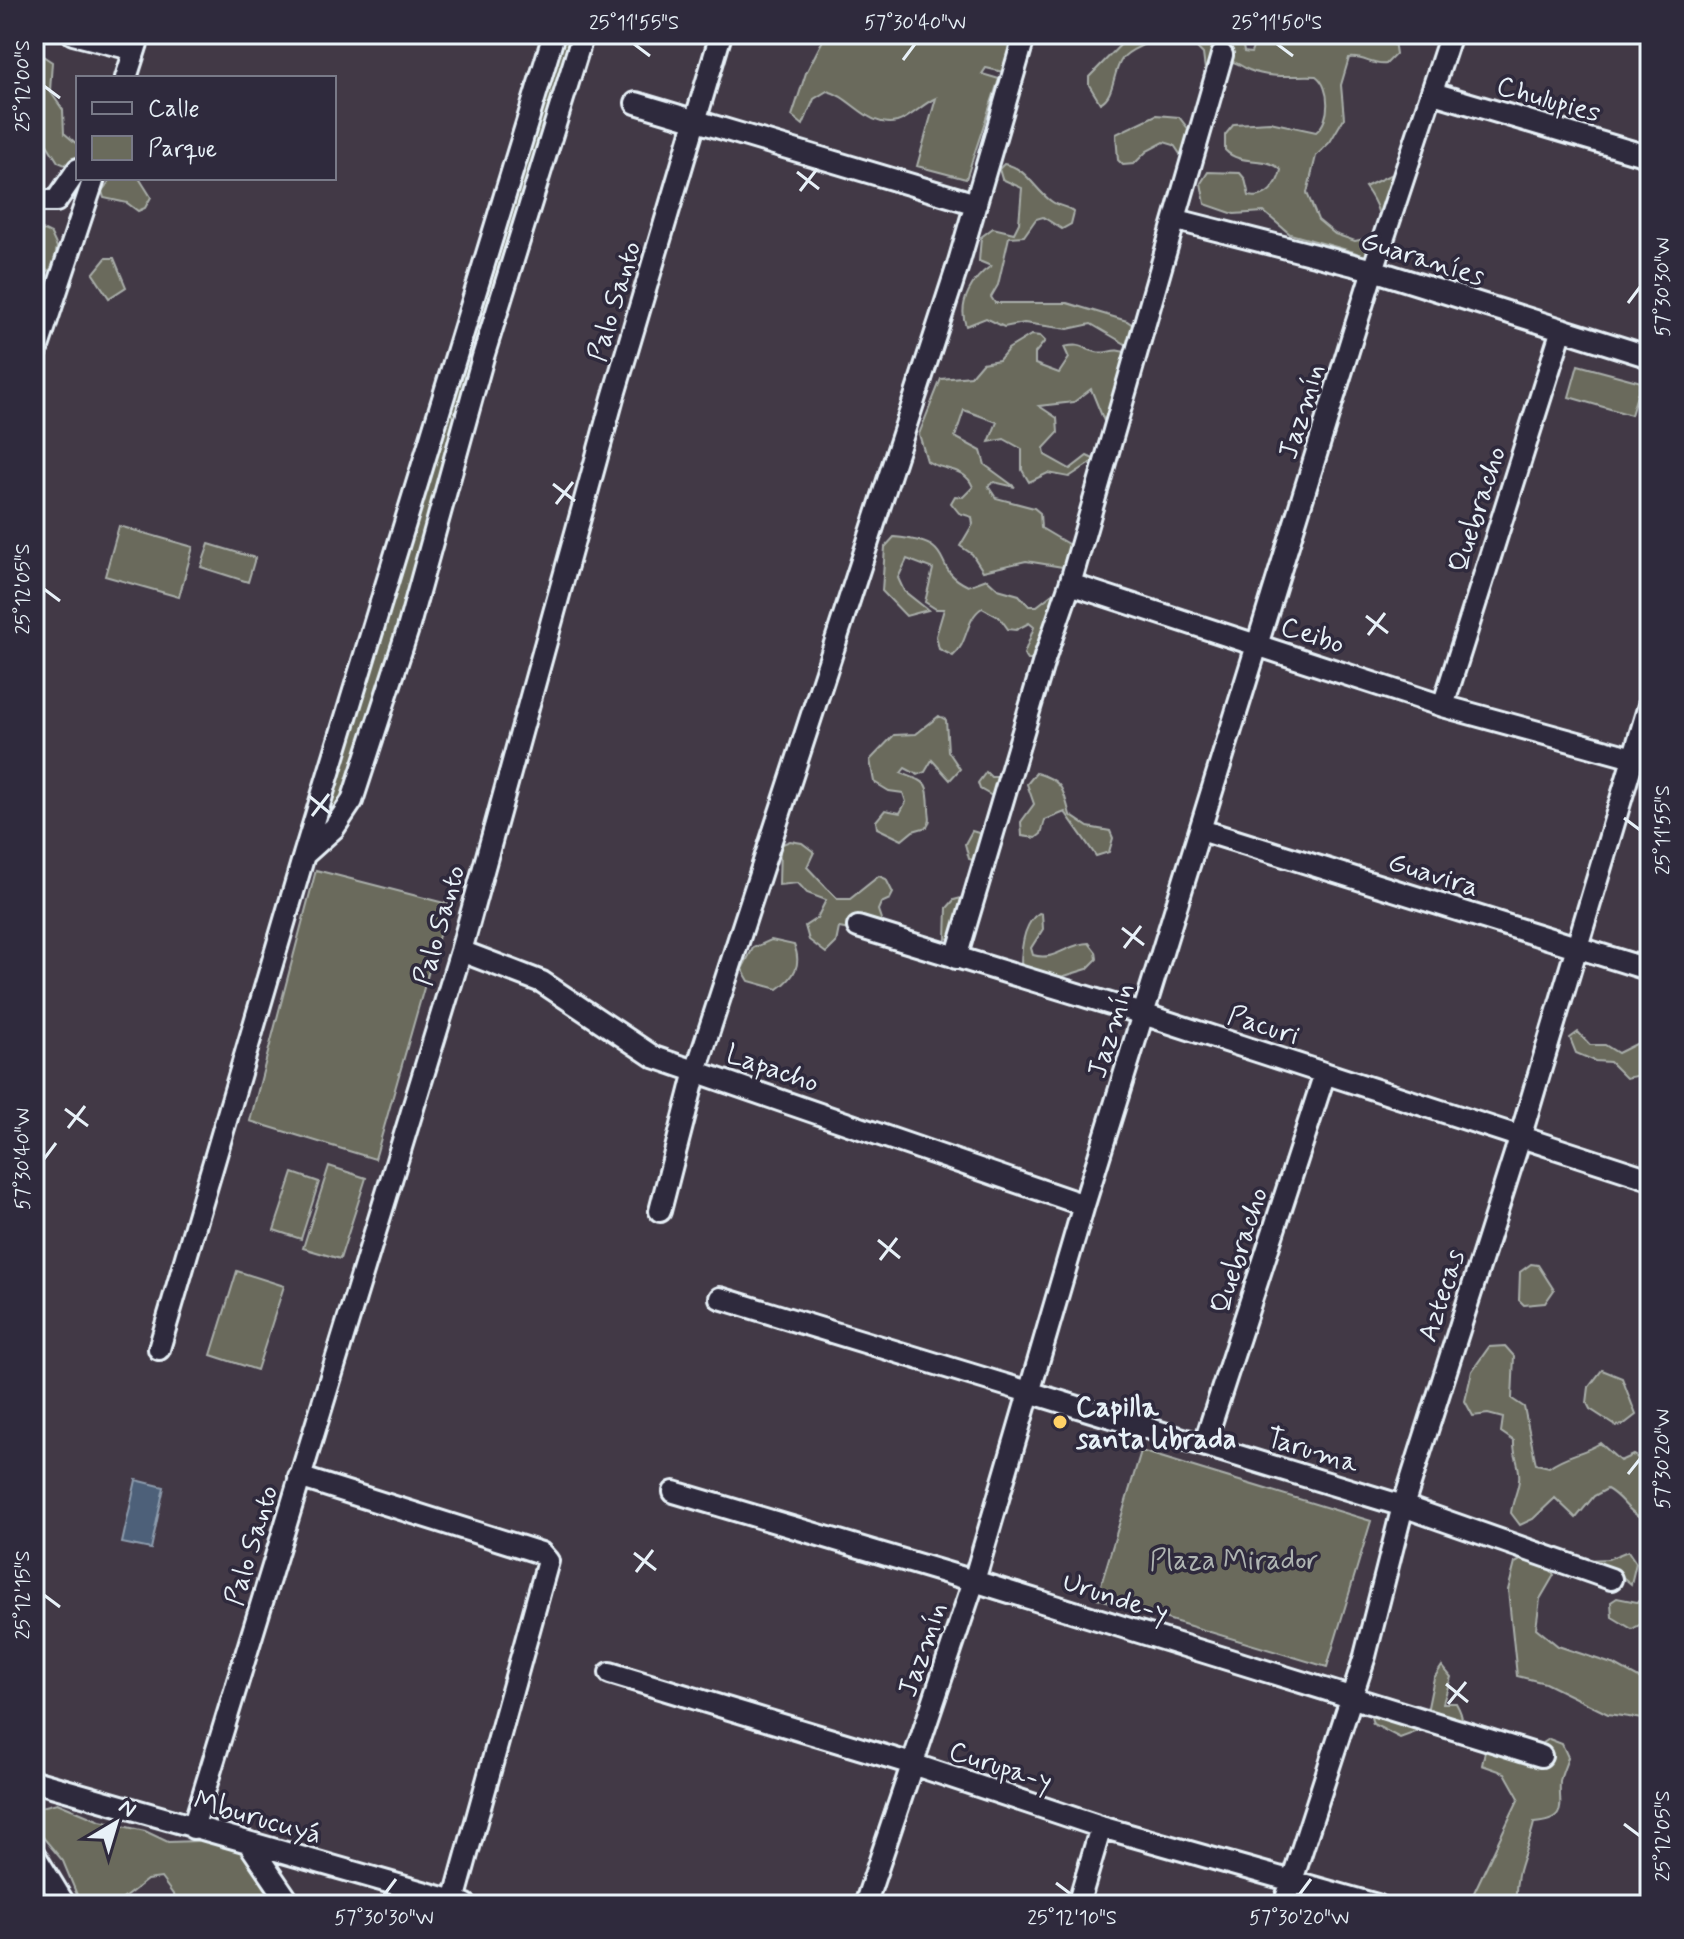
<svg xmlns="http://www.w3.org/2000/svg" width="1684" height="1939" font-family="Mynerve,sans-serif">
  <rect width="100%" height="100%" fill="#423946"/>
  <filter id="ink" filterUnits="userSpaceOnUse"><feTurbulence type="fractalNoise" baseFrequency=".0125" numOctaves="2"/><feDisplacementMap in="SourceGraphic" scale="16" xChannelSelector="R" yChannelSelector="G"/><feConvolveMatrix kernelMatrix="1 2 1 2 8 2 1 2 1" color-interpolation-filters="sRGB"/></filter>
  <g filter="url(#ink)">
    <path fill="#6a6b5c" stroke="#a9aeaa" stroke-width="2" d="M556 34H574L350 790 328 824H324Z
      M826 34H1012L1003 72 986 68 982 74 999 79 966 179 917 166 936 98C922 104 911 118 897 122 868 129 851 96 827 91L814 99 803 125 792 116 806 73Z
      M1131 34H1158C1148 47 1130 47 1122 59 1112 73 1115 96 1100 103L1089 85V77Z
      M1200 34H1241L1244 52 1251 53 1258 34H1313L1323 39 1329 34H1349L1351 43 1360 34H1393L1396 54 1386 64C1373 66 1363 56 1349 58L1341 85 1344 118 1330 142 1316 156 1307 193 1318 220 1335 234 1355 241 1374 237C1385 219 1376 202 1365 187L1390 175 1396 179C1395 200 1386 224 1374 241L1377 255 1373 262 1354 252 1290 234 1264 212 1234 214 1205 204 1201 183 1208 172 1240 173 1245 179 1249 196C1266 200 1278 185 1281 170 1266 155 1241 167 1225 150V135L1234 124 1270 122 1316 132C1331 121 1331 87 1316 76 1294 75 1271 79 1249 70 1240 66 1236 60 1225 62L1213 82 1207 86 1203 54 1193 44Z
      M40 54 52 62 50 91 63 110 64 133 78 145V158L65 165 58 162 34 124V57Z
      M1156 115 1179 117 1196 139 1182 157 1174 145 1164 142 1147 151 1134 164 1123 165 1118 160 1116 134Z
      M1004 164C1026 167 1035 190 1051 201 1059 207 1067 206 1074 212L1071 224 1062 229 1043 217 1036 219 1024 236 1009 237 998 285 991 297 995 303H1067L1127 321 1140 330 1134 349 1091 324 1068 329 1024 323 1004 327 986 318 966 326C957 303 973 278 991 266L979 261 981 237 993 228 1014 233 1019 223 1022 188 1002 179 999 169Z
      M112 178H139L151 197 145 208 138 211 127 203 104 198 102 191Z
      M34 226 51 234 57 247 53 268 34 278Z
      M106 258H114L126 287 109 298 93 274Z
      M1031 335 1040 336 1045 341 1035 353V364L1059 373 1069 358 1064 347C1083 343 1080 348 1096 352 1108 355 1114 346 1128 354L1106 426 1091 389 1074 402 1039 406 1057 418 1058 433 1044 448 1045 455 1070 469 1087 456 1100 462 1098 466 1092 462 1069 477 1048 473 1029 482 1022 470V449L1004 439 989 442 997 422 964 410 955 437 981 451 985 465 1015 487 994 482 988 486 996 498 1034 508 1040 513 1041 528 1073 547 1069 568 1026 561 983 571 972 554 960 546 973 524 972 517 959 513 951 503 955 496 963 497 973 487C965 466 941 471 927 461L919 434 941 379 971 376 982 363 999 360 1008 349Z
      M1578 365 1641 382 1631 415 1569 397Z
      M119 526 193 547 179 597 105 576Z
      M894 537C904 538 926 541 933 547 948 558 939 572 968 586L987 579 998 589 1019 595 1029 606H1037L1065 584 1014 799 1004 815 953 937 946 939 947 908 954 900 965 897 976 861 969 859 965 844 972 831 985 835 992 796 980 789 978 783 986 772 991 777H1003L1040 660H1028L1024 654 1034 627 1029 623 1016 630 1008 629 1000 618 982 608C965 619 969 642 953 656L939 649 936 636 944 609H936L925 602 933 569 907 559 898 578 904 591 928 610 906 616 882 591 885 547Z
      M209 544 255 558 248 582 201 567Z
      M939 716 946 720 948 751 960 769 950 780 932 760 925 772 918 775 905 768 901 773C927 783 928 780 929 808 929 817 932 819 927 827L913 831 902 840 877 828 876 821 885 810 900 813 906 802 903 793 889 791 874 782 870 760 894 735 916 734Z
      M1036 773C1065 781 1063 791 1070 815L1088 827 1110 831 1113 838 1109 852 1096 856 1065 812 1045 820 1041 834 1036 838 1022 836 1021 822 1034 804 1027 784Z
      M790 841 802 843 814 852 807 867 837 899H850L879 876 886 879 893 893 890 899 881 903 878 910 883 925 876 935 839 928 836 943 826 953 809 940 805 926 817 918 826 900 807 893 798 883 779 885 780 845Z
      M316 870 448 904 375 1159 250 1121Z
      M1039 913 1042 914 1043 929 1031 948 1033 955C1055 962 1068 943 1089 943L1096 952 1097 959 1087 969 1058 978 1021 967C1021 948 1023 923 1039 913Z
      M771 940 794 945C802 964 795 977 778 989L749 981 742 969 753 948Z
      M1578 1032 1590 1045H1605L1618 1053 1640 1042 1649 1053V1068L1641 1075 1626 1078 1610 1062 1595 1061 1576 1053 1570 1038Z
      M329 1166 366 1178 340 1259 303 1248Z
      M293 1173 319 1182 301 1239 274 1230Z
      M1531 1264 1538 1265 1554 1290 1545 1303 1524 1305 1519 1300 1520 1272Z
      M237 1271 284 1286 257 1370 211 1355Z
      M1505 1346 1514 1356 1512 1399 1524 1407 1536 1464 1549 1467C1566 1454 1584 1454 1600 1443L1620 1461 1633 1455 1650 1465V1496L1640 1517C1625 1509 1622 1497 1607 1489L1594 1496 1576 1518 1555 1498 1533 1519 1520 1525 1511 1513C1512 1502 1518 1491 1519 1480 1521 1466 1513 1456 1514 1441L1501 1432 1503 1418 1488 1414 1473 1416 1465 1401 1472 1371 1489 1347Z
      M1602 1370 1622 1378 1636 1415 1623 1425 1616 1426 1590 1409 1587 1403 1589 1387Z
      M1141 1451 1371 1521 1327 1667 1097 1598Z
      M1539 1550 1554 1575 1540 1599 1536 1628 1558 1646 1615 1665 1650 1684V1720L1608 1714 1545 1683 1517 1676 1508 1590 1515 1563Z
      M1628 1551 1636 1563 1631 1584 1618 1573 1586 1560 1608 1559Z
      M1650 1597V1619L1632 1629 1612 1617 1611 1602 1617 1598 1637 1602Z
      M1442 1666 1451 1677 1443 1703H1456C1465 1719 1465 1727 1451 1740L1424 1729 1400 1738 1373 1724 1369 1710 1415 1714 1428 1707 1434 1678Z
      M1549 1739 1562 1744 1568 1757C1566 1765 1561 1774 1560 1782 1558 1805 1570 1820 1534 1823 1526 1857 1514 1868 1516 1905H1468L1519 1798 1505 1773 1482 1765 1485 1751 1499 1746 1525 1755Z
      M57 1803 100 1821 145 1831 168 1842 227 1840C243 1856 275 1879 268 1905H244L248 1899 236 1905H181L161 1878 147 1880 115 1905H88L77 1895 63 1861 36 1829 37 1808Z"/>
    <path fill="#4e6179" stroke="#8c9bac" stroke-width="2" d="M136 1480 164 1487 151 1549 122 1543Z"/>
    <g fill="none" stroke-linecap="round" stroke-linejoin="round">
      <defs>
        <path id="street" d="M73 34 135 50
          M126 78 140 34
          M1433 93 1650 157
          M636 103 976 204
          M34 201H56L78 169
          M1177 220 1373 270 1650 357
          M34 359 94 178
          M1070 584 1443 706 1633 758
          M1443 706 1562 329
          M1201 830 1650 970
          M304 855 554 34
          M858 927 1143 1014 1650 1179
          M461 951 542 982 654 1057 1084 1205
          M956 958 1045 657 1070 584 1222 55
          M660 1211 696 1071 958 265 1025 34
          M720 1298 1403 1506 1611 1579
          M159 1349 304 855 334 828 352 801 408 629 483 357 583 34
          M1204 1445 1325 1073
          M299 1477 541 1553 548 1561 454 1901
          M674 1492 974 1581 1541 1756
          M610 1673 912 1764 1101 1827 1377 1905
          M34 1781 465 1904
          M193 1828 461 951 613 398 721 34
          M248 1842 291 1905
          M34 1854 65 1905
          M865 1905 974 1581 1084 1205 1373 270 1451 34
          M1078 1905 1101 1827
          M1284 1905 1365 1656 1403 1506 1520 1138 1650 702"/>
      </defs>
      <use href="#street" stroke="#e8f1f8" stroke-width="26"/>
      <use href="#street" stroke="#2f2a3d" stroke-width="20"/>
    </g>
  </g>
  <path fill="none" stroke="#e8f1f8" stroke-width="3" d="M634 44 650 56M1277 44 1293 56M903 60 915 44M44 86 60 98M797 172 819 189M800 191 817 169M1628 303 1640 287M553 484 575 501M556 504 573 482M44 589 60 601M1366 616 1388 633M1368 635 1385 613M309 796 331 814M312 816 329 794M1624 818 1640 830M1122 928 1144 945M1124 948 1141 926M65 1109 88 1126M68 1128 85 1106M44 1159 56 1143M878 1240 900 1258M880 1260 897 1238M1628 1474 1640 1459M634 1553 656 1570M636 1572 653 1550M44 1595 60 1607M1446 1684 1468 1702M1448 1704 1466 1682M1624 1824 1640 1836M1056 1883 1072 1895M384 1895 396 1879M1299 1895 1311 1879"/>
  <circle fill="#ffd166" stroke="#2f2a3d" stroke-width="3" cx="1060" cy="1422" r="8"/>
  <g text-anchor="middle" stroke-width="7" stroke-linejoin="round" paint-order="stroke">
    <g font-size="28" fill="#e8f1f8" stroke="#2f2a3d">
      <text transform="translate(1549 98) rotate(16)" y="10">Chulupies</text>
      <text transform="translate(1423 257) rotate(17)" y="10">Guaraníes</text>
      <text transform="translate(613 301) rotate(-73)" y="10">Palo Santo</text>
      <text transform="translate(1300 411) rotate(-73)" y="10">Jazmín</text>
      <text transform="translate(1476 509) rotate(-72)" y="10">Quebracho</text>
      <text transform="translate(1313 634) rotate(18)" y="10">Ceibo</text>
      <text transform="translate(1434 873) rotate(17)" y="10">Guavira</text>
      <text transform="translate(438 925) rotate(-74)" y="10">Palo Santo</text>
      <text transform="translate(1264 1024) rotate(18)" y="10">Pacuri</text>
      <text transform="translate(1109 1030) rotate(-73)" y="10">Jazmín</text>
      <text transform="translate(773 1067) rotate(19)" y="10">Lapacho</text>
      <text transform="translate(1238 1250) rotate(-72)" y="10">Quebracho</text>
      <text transform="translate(1440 1295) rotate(-72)" y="10">Aztecas</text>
      <text transform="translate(1313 1449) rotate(17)" y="10">Taruma</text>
      <text transform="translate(250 1545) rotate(-73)" y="10">Palo Santo</text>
      <text transform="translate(1116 1596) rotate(18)" y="10">Urunde-y</text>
      <text transform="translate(921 1649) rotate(-71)" y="10">Jazmín</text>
      <text transform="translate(1001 1765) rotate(18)" y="10">Curupa-y</text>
      <text transform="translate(258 1816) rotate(16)" y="10">Mburucuyá</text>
    </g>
    <g font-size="28" font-weight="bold" fill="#e8f1f8" stroke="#2f2a3d" text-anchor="start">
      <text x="1076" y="1416">Capilla<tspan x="1076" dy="32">santa librada</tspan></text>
    </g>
    <g font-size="28" fill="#afb5b2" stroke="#2f2a3d">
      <text x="1234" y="1569">Plaza Mirador</text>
    </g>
  </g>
  <rect width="1684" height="1939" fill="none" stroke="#2f2a3d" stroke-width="88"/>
  <rect x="76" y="76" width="260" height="104" fill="#2f2a3d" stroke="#797a88" stroke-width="2"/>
  <rect x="92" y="102" width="40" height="12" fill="#2f2a3d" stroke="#797a88" stroke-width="2"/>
  <text x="148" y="116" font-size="24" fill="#e8f1f8">Calle</text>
  <rect x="92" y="136" width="40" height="24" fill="#6a6b5c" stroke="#797a88" stroke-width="2"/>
  <text x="148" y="156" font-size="24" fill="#e8f1f8">Parque</text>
  <g transform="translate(116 1823) rotate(38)" stroke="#2f2a3d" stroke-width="6" paint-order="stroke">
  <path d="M0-6L14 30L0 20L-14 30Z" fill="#e8f1f8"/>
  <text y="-12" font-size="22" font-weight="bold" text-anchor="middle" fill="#e8f1f8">N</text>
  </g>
  <rect x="44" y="44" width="1596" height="1851" fill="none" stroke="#e8f1f8" stroke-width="3"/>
  <g font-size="20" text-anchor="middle" fill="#e8f1f8">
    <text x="634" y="29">25°11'55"S</text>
    <text x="915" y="29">57°30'40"W</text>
    <text x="1277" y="29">25°11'50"S</text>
    <text transform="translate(22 86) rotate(-90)" y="7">25°12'00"S</text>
    <text transform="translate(1662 287) rotate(-90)" y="7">57°30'30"W</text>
    <text transform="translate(22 589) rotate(-90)" y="7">25°12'05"S</text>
    <text transform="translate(1662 830) rotate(-90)" y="7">25°11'55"S</text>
    <text transform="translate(22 1159) rotate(-90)" y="7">57°30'40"W</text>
    <text transform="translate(1662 1459) rotate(-90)" y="7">57°30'20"W</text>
    <text transform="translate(22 1595) rotate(-90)" y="7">25°12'15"S</text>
    <text transform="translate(1662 1836) rotate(-90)" y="7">25°12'05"S</text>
    <text x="384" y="1924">57°30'30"W</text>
    <text x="1072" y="1924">25°12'10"S</text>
    <text x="1299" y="1924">57°30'20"W</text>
  </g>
</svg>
